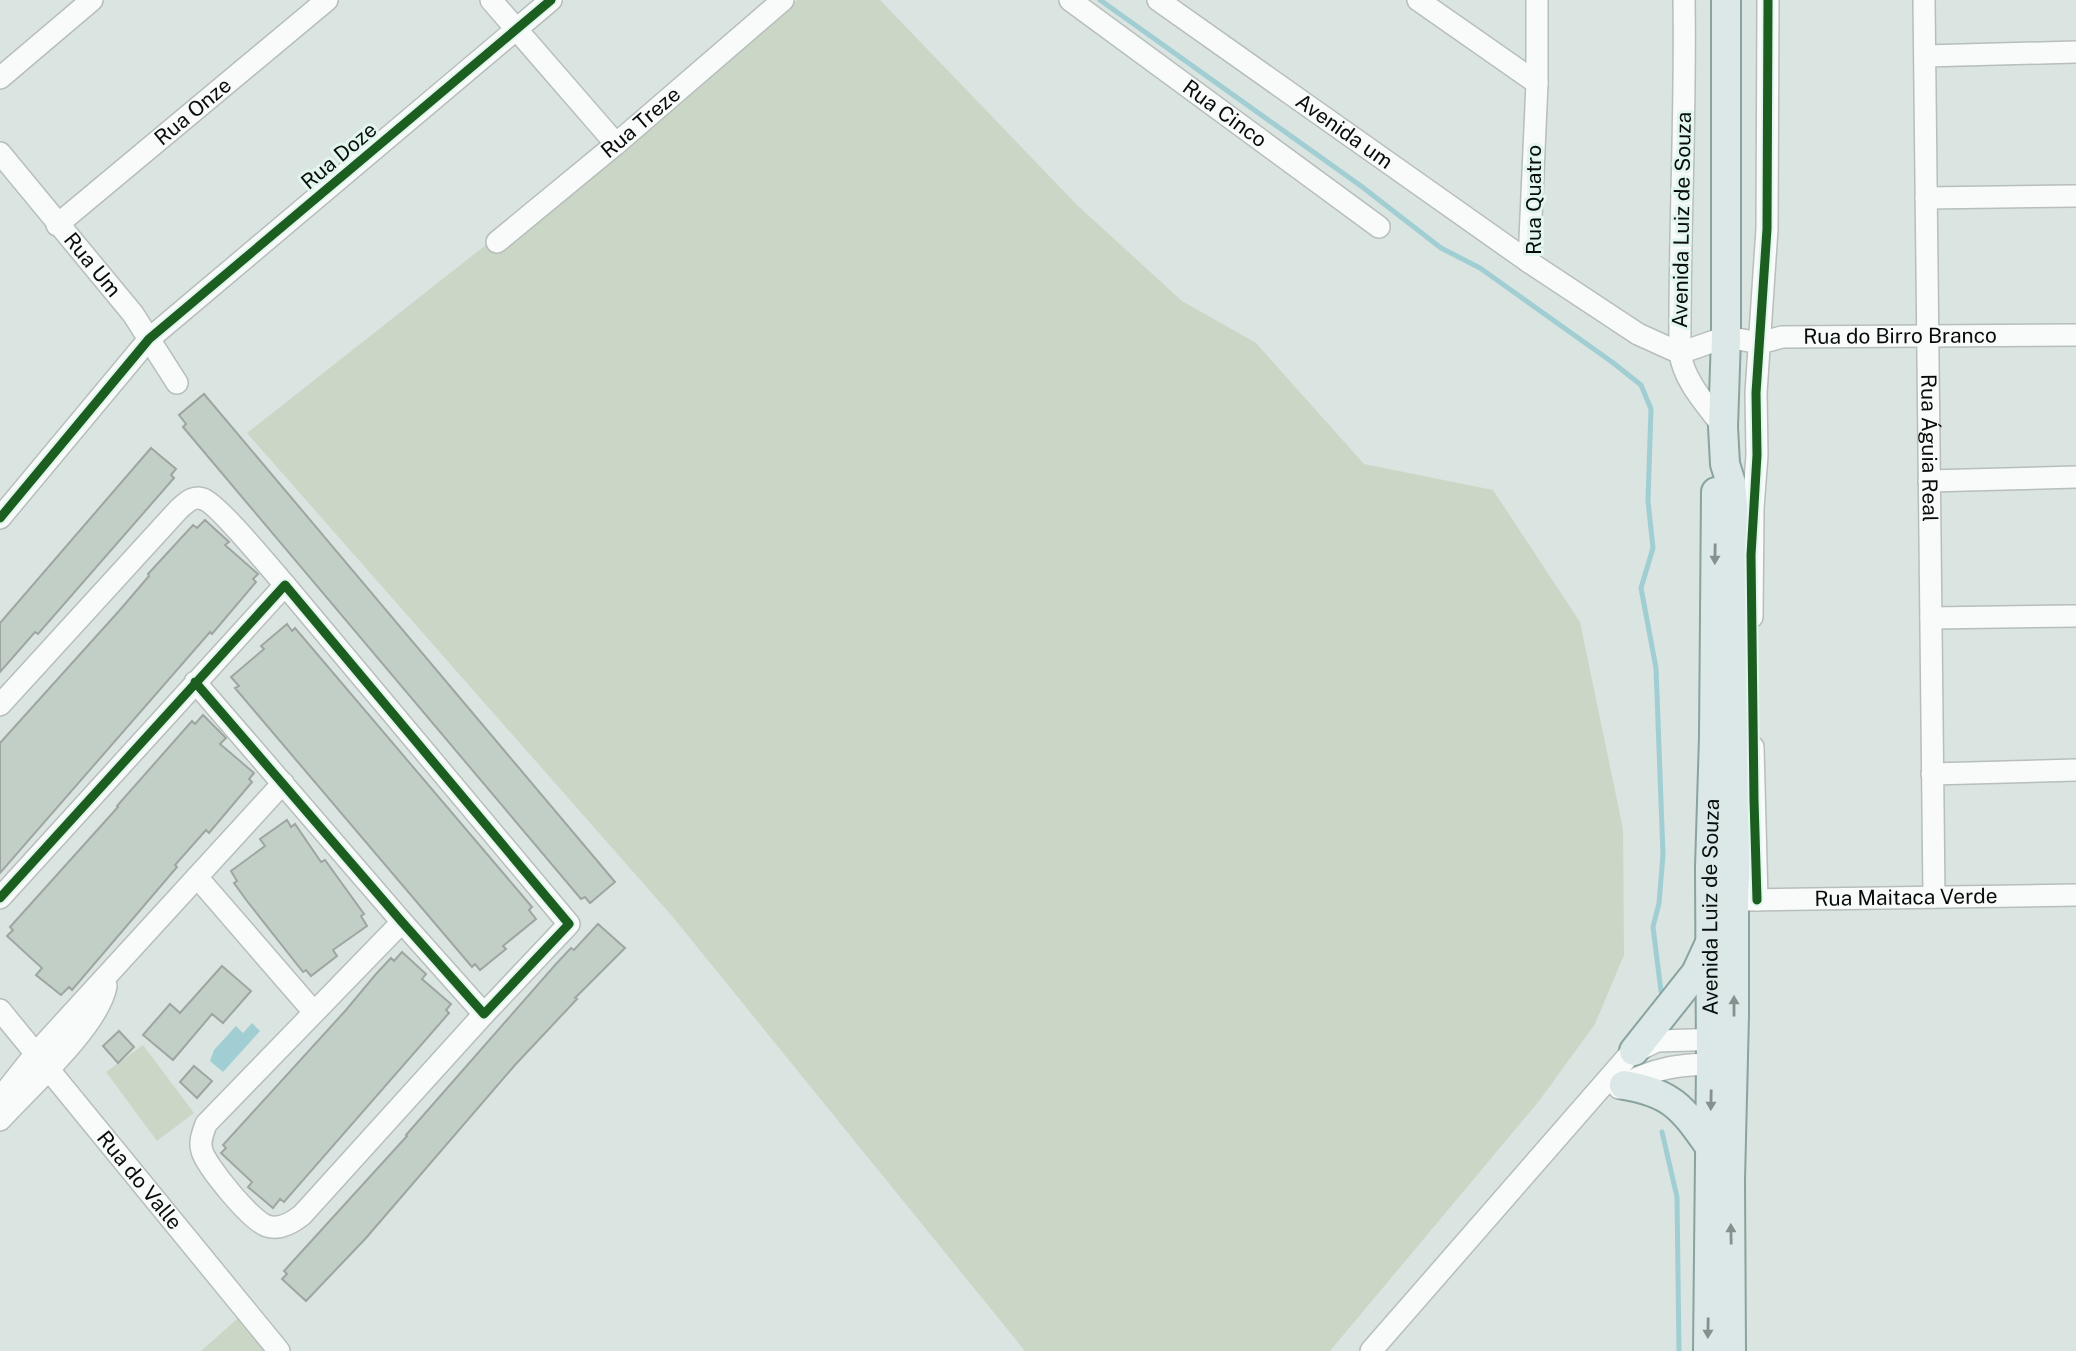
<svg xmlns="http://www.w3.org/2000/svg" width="2076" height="1351" font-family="'Public Sans',sans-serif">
  <rect width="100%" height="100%" fill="#dae4e0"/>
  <path fill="#cad7c7" d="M797 0H880L1077 205 1182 301 1256 343 1364 464 1493 490 1580 622 1623 829 1624 955 1595 1024 1539 1101 1330 1351H1025L672 916 247 433Z
    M143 1045 194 1113 157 1141 106 1072Z
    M246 1311 279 1351H201Z"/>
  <path fill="#a1ced3" d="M252 1023 260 1031 223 1072 210 1061 214 1050 236 1026 243 1033Z"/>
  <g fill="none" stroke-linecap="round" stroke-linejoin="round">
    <path stroke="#a1ced3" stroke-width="5" d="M1100 0 1361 186 1441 248 1480 268 1612 362 1641 385 1651 409 1648 501 1653 548 1641 588 1656 668 1663 855 1659 903 1653 927 1661 991
      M1662 1132 1677 1197 1679 1351"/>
  </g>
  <path fill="#c2cfc7" stroke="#9fa5a1" stroke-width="2" d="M204 394 615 882 590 903 585 897 581 899 183 427 186 424 179 415Z
    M151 448 176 469 171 475 174 478 38 634 35 632 0 672V623Z
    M205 520 229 542 225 545 258 574 253 579 256 582 212 634 210 632 0 873V743L119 611 149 576 148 574 193 525 197 528Z
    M287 624 292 631 295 628 532 907 529 910 536 919 503 946 506 949 480 970 475 964 472 967 235 688 239 686 231 677 264 649 261 646Z
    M203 715 226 738 220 744 254 773 249 779 252 782 209 833 206 830 175 865 177 867 72 990 69 987 61 995 36 975 42 968 7 936 13 930 10 927 118 807 117 806 192 721 195 724Z
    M287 820 291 827 295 824 321 862 325 860 364 914 361 916 367 926 333 950 337 956 311 976 306 970 303 972 247 901 234 883 237 881 231 871 265 846 260 839Z
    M598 924 625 948 575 998 577 999 515 1065 366 1238 306 1301 282 1279 287 1274 284 1271 407 1136 406 1135 556 964 571 948 574 950Z
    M402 952 426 974 422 979 451 1004 446 1010 449 1013 284 1202 280 1199 273 1208 248 1187 252 1182 221 1153 226 1148 223 1145 346 1010 376 974 391 958 394 961Z
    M222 966 251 991 223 1023 212 1014 173 1060 143 1035 170 1004 180 1013Z
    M119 1031 134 1047 118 1063 103 1046Z
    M194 1066 212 1081 197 1098 180 1082Z"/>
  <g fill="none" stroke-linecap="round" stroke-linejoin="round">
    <defs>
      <g id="minor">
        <path d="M491 0 616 144"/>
        <path id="s1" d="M1070 0 1379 227"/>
        <path id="s2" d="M1158 0 1529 262"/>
        <path d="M1418 0 1537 83"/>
        <path id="s3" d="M1537 0V83L1529 262 1638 334 1680 353 1726 337 1760 343 1782 337 2076 335"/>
        <path d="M1684 0C1686 118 1679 235 1680 353 1684 382 1707 405 1723 427"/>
        <path id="s4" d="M1924 0 1934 897"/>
        <path d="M1925 56 2076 52"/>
        <path d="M0 78 92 0"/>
        <path id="s5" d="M0 153 133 314 177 383"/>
        <path d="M1926 198 2076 196"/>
        <path id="s6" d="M57 225 327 0"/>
        <path id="s7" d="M497 242 616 144 783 0"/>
        <path d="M1929 481 2076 477"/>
        <path d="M0 518 149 339 551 0"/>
        <path d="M1752 617 1753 508 1757 455 1756 393 1767 229 1768 0"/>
        <path d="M1931 618 2076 616"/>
        <path d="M0 705 179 509C186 503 193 495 203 499 217 503 272 570 285 585"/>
        <path d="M1753 747 1757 900"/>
        <path d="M1932 774 2076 770"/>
        <path d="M197 877 313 1011"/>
        <path d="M0 898 285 585 569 924 484 1014 402 922 195 682"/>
        <path id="s8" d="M1743 900 2076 895"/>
        <path d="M402 922 206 1124C203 1133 199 1141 202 1151 207 1167 251 1221 267 1226 279 1230 292 1223 302 1215L484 1014"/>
        <path id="s9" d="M0 1010 279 1351"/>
        <path d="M1619 1088C1655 1065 1684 1065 1725 1063"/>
        <path d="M0 1104 2 1096 36 1053 283 783"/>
        <path d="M0 1120C29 1088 99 1026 106 986"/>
        <path d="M1371 1351 1630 1054 1657 1041 1724 1039"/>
      </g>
      <g id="major">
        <path d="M1726 0V337L1723 427 1725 464 1731 483 1735 527 1741 659V737L1734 901V1015L1730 1180 1731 1351"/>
        <path d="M1634 1051 1696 973 1709 945"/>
        <path d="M1624 1085C1673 1093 1683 1109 1710 1147"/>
        <path id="s10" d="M1708 1351 1711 1064 1710 868 1714 737 1716 492"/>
      </g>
    </defs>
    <use href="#minor" stroke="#b7bebc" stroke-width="24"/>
    <use href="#major" stroke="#89a39f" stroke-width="32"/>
    <use href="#minor" stroke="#f9fbfa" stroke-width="21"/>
    <use href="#major" stroke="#dbe8e7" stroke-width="28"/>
    <defs>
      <path id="cycleway" d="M0 518 149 339 551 0
        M0 898 285 585 569 924 484 1014 402 922 195 682
        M1757 900 1754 800 1751 555 1757 455 1756 393 1767 229 1768 0"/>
    </defs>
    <use href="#cycleway" stroke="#e2f6ee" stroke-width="13"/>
    <use href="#cycleway" stroke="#1b5e20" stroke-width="9"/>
  </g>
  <defs><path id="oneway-solid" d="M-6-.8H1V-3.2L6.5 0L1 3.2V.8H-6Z" transform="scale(1.75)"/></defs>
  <g fill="#86908f">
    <use href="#oneway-solid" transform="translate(1715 554) rotate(91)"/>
    <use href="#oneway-solid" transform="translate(1734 1006) rotate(-90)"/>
    <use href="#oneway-solid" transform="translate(1711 1100) rotate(91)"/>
    <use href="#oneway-solid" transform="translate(1731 1234) rotate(-91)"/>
    <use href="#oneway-solid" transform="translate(1708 1328) rotate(91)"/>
  </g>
  <g text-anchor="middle" stroke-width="6" stroke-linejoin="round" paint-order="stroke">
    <g font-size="21" fill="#070d0b" stroke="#e2f6ee">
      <text dy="7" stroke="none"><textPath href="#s6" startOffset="177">Rua Onze</textPath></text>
      <text dy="7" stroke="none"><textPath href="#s1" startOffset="192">Rua Cinco</textPath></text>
      <text dy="7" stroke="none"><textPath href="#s7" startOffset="187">Rua Treze</textPath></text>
      <text dy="7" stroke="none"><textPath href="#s2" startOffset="228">Avenida um</textPath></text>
      <text transform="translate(339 156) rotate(-40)" y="7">Rua Doze</text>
      <text transform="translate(1534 200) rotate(-90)" y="7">Rua Quatro</text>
      <text transform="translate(1682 220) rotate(-89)" y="7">Avenida Luiz de Souza</text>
      <text dy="7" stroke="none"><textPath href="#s5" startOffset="145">Rua Um</textPath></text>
      <text dy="7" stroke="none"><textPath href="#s3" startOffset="663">Rua do Birro Branco</textPath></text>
      <text dy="7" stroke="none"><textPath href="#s4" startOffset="448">Rua Águia Real</textPath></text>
      <text dy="7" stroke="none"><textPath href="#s8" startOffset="163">Rua Maitaca Verde</textPath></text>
      <text dy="7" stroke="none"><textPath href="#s10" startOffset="444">Avenida Luiz de Souza</textPath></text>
      <text dy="7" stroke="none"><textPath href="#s9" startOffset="220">Rua do Valle</textPath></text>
    </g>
  </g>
</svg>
